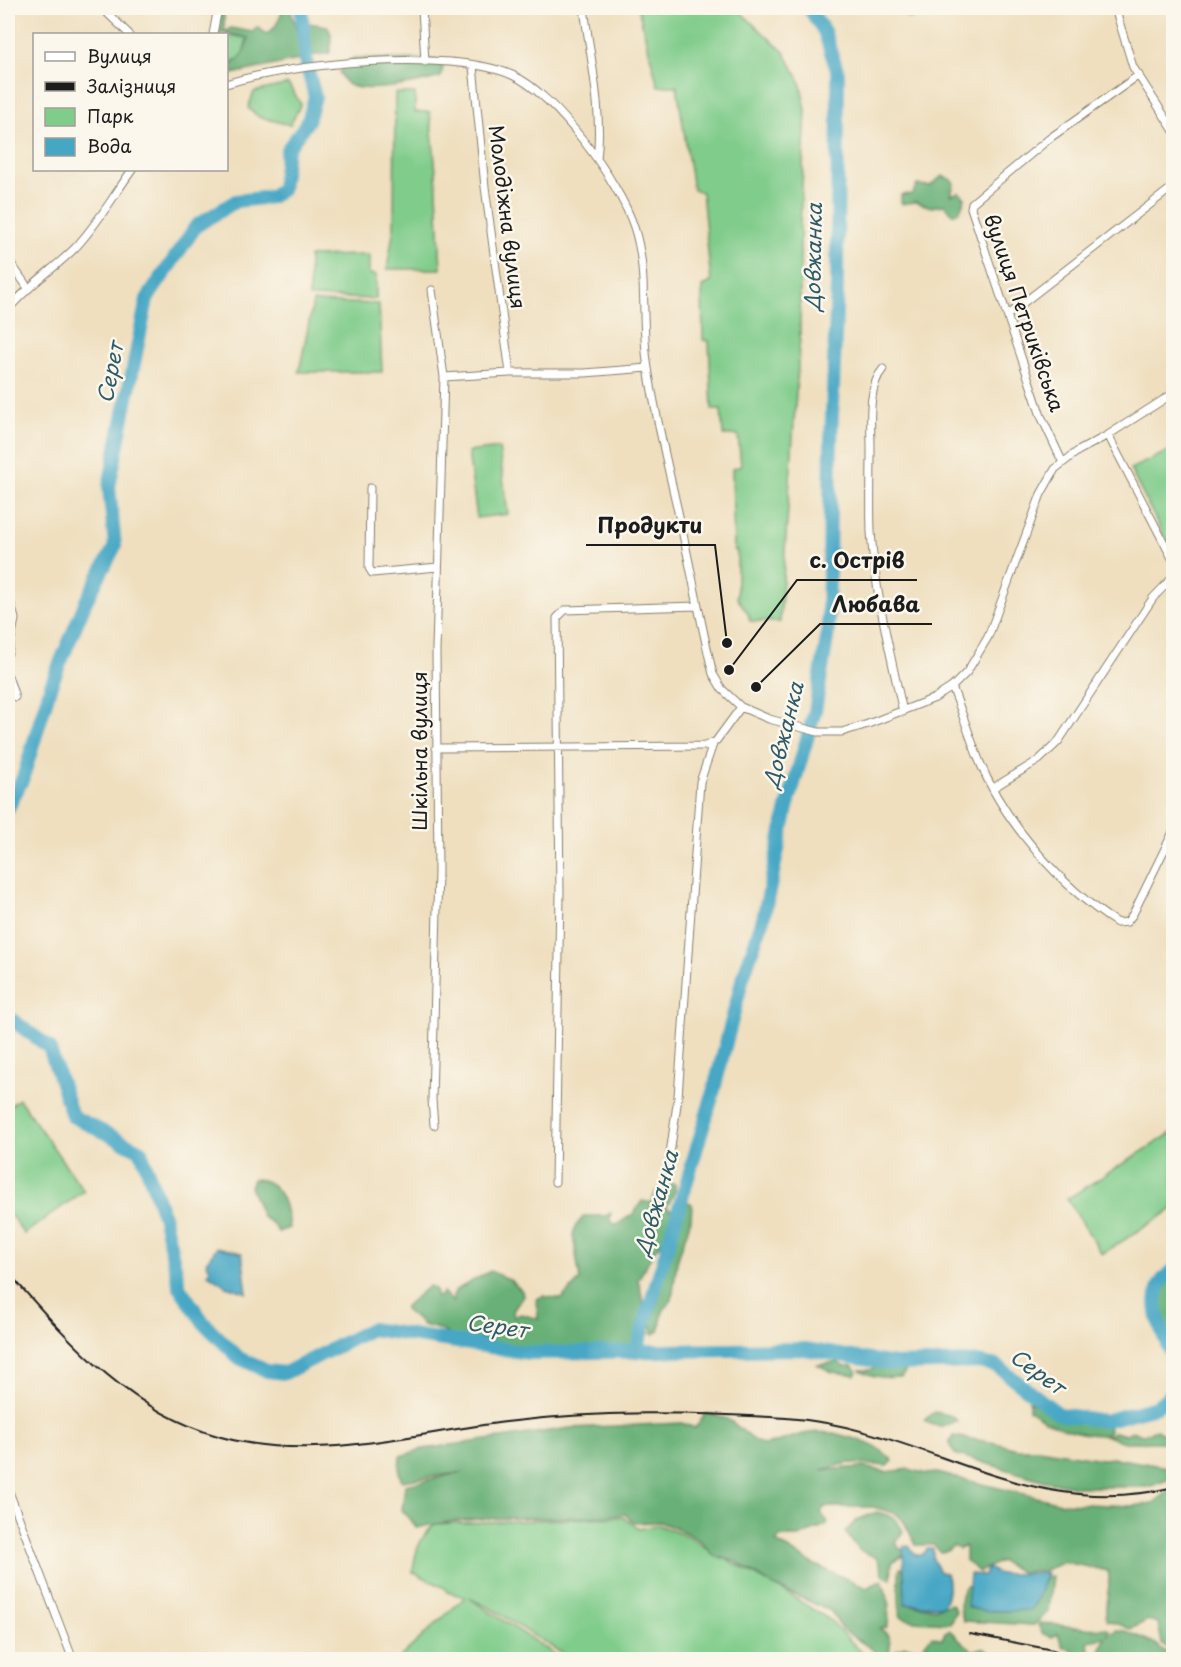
<svg xmlns="http://www.w3.org/2000/svg" width="1181" height="1667" font-family="'Playpen Sans',sans-serif">
  <rect width="100%" height="100%" fill="#fbf7ec"/>
  <filter id="ink" filterUnits="userSpaceOnUse"><feTurbulence type="fractalNoise" baseFrequency=".0167" numOctaves="2"/><feDisplacementMap in="SourceGraphic" scale="12" xChannelSelector="R" yChannelSelector="G"/><feConvolveMatrix kernelMatrix="1 2 1 2 8 2 1 2 1" color-interpolation-filters="sRGB"/></filter>
  <filter id="wash" filterUnits="userSpaceOnUse"><feTurbulence type="fractalNoise" baseFrequency=".008" numOctaves="4" result="noise"/><feDisplacementMap in="SourceGraphic" scale="24" xChannelSelector="R" yChannelSelector="G"/><feGaussianBlur stdDeviation="1.35" result="paint"/><feColorMatrix in="noise" values="0 0 0 0 0 0 0 0 0 0 0 0 0 0 0 0 0 1.4 0 .05"/><feComposite in="paint" operator="in"/></filter>
  <g filter="url(#wash)">
    <rect width="100%" height="100%" fill="#efdfbf"/>
    <path fill="#80cc8b" stroke="#4e7454" stroke-width="1.5" d="M638 8H736L784 52 800 81 806 110 800 227V337L780 622 750 621 748 613 737 598V551L734 550 732 469 741 466 738 435H723L721 410H712L709 341 703 340 702 287 711 282 702 192 693 190 677 86H658Z
      M227 35 247 38 242 58 227 65Z
      M288 84 301 104 290 125 259 117 248 108 254 92Z
      M395 93H415V112H430L436 172 441 269H387L394 227Z
      M369 255V274L376 275V299L309 297V256Z
      M313 302 379 304 382 372H299Z
      M499 448 508 514 477 518 468 452Z
      M1173 449V554L1130 469Z
      M19 1099 84 1191 24 1234 8 1211V1107Z
      M1173 1132V1209L1102 1254 1067 1199Z
      M623 1517 639 1529 658 1525 684 1535 790 1595 830 1620 868 1659H571L488 1607 469 1598 562 1659 397 1660 465 1597 447 1592 445 1588 413 1572C415 1551 419 1538 435 1524Z"/>
    <path fill="#68b077" stroke="#42664a" stroke-width="1.5" d="M284 8H290L303 50V59L227 75V67C241 60 245 53 248 38L224 32 223 34H216L220 12 224 10V32L231 28 253 32 257 27 267 34 275 27Z
      M898 8H928L936 10 939 8H990L989 12 973 11 908 18Z
      M308 23 327 26 331 34 330 53 310 56 306 42Z
      M353 58 436 60 443 67 441 77C419 83 367 95 347 84 343 81 342 76 339 72Z
      M942 176 952 180 954 184 951 195 959 192 965 198 960 211 953 214 944 205 931 207 916 202 901 204V195L912 194 917 185 930 186Z
      M253 1179C280 1178 287 1205 289 1228L278 1232 272 1223 262 1217 250 1187Z
      M675 1184V1191L667 1207 670 1210 684 1200 692 1204 691 1219 677 1262 672 1300 663 1311 659 1331 654 1334 647 1312 652 1279 663 1241 656 1248 638 1280C644 1298 643 1315 650 1333L628 1351 600 1352 586 1357 563 1347 540 1354 518 1345 499 1347 482 1338 463 1341 438 1329 423 1325 405 1310V1306L429 1286 435 1289 436 1296 439 1297 443 1292 453 1302V1296L456 1290 490 1271 509 1279 522 1291 523 1296 513 1311 514 1317 521 1314 538 1319 537 1299 543 1296 561 1299 580 1280 573 1235 575 1227 584 1216H605L611 1213 610 1221 616 1225 634 1213 642 1201 652 1203 655 1193 662 1185Z
      M1173 1280 1174 1281 1173 1350C1152 1329 1154 1306 1168 1282Z
      M838 1362 843 1366H852L857 1372 855 1375 832 1372 818 1365Z
      M886 1362 899 1364 906 1371 901 1377C886 1378 872 1378 860 1370H872L878 1363Z
      M1029 1401 1059 1414 1108 1425 1109 1431 1106 1435C1077 1436 1053 1427 1029 1410Z
      M935 1412 952 1416 957 1421C948 1429 932 1427 924 1420Z
      M705 1414C735 1414 739 1434 763 1445 776 1444 790 1437 803 1434 827 1428 877 1441 893 1461L888 1466 848 1463 821 1470 864 1467 886 1472 909 1469 926 1474 937 1473 1061 1503 1133 1506 1153 1503 1168 1492 1173 1493V1652L1162 1643 1158 1623 1148 1620 1131 1629 1107 1620C1102 1603 1113 1587 1108 1571L1064 1562 1043 1571 1021 1572 1000 1561 979 1572 965 1560V1546L959 1549 953 1546 947 1551 940 1552 934 1545H916L904 1522 894 1513 873 1507H824L821 1513 828 1522 826 1525 799 1537H781L776 1542 813 1564 867 1588 882 1580 890 1605C886 1613 891 1620 887 1627L880 1629C891 1635 891 1643 889 1654L891 1659 895 1651 905 1646 920 1649 932 1636 942 1639 945 1632 949 1630 973 1651 982 1648 989 1651 991 1659H880L873 1650 843 1630 831 1611 774 1586 735 1561 714 1556 703 1543 684 1532 660 1522 634 1523 625 1514C556 1523 483 1511 417 1528L402 1510 405 1485 464 1472 402 1481 399 1474 400 1456 423 1449 570 1428 682 1423 695 1428Z
      M1156 1430 1165 1435 1173 1432V1442H1124L1107 1436 1114 1432 1126 1435 1132 1431 1142 1435Z
      M953 1436 996 1443 1017 1449H1038L1102 1459 1115 1458 1167 1467 1173 1470V1478L1148 1487H1077L1045 1481 955 1454 949 1444Z
      M877 1512C891 1516 898 1518 903 1532L895 1542 899 1548 905 1551 903 1556 892 1562 891 1579 884 1576 877 1558 859 1550 845 1532 857 1520Z
      M900 1568H903L905 1604 936 1608 952 1604 956 1611 950 1623 913 1621 901 1617C899 1613 898 1572 900 1568Z
      M1052 1576 1048 1612 1034 1625 964 1621C959 1611 958 1595 966 1586Z
      M1040 1623C1055 1624 1095 1631 1106 1628L1110 1631 1107 1636 1116 1630 1126 1631 1156 1644 1173 1659 1105 1657 1100 1652 1105 1638 1088 1641 1089 1651 1085 1657 1062 1646 1058 1634 1052 1637 1043 1634 1038 1625Z"/>
    <path fill="#46a7c5" stroke="#316270" stroke-width="1.5" d="M217 1247 242 1253 247 1293 226 1286 208 1274 210 1269 206 1262Z
      M909 1545 915 1555H922L927 1549H933V1559L940 1572 946 1573C950 1585 949 1595 943 1606L905 1604 903 1550 904 1546Z
      M988 1568 999 1574 1047 1573 1036 1602 1030 1610C1013 1610 980 1614 967 1606L970 1574 984 1575Z"/>
    <g fill="none" stroke-linecap="round" stroke-linejoin="round">
      <path stroke="#46a7c5" stroke-width="14" d="M8 808 23 778 51 685 86 601 115 546 109 487 147 299 196 226 236 201 271 197 282 189 287 150 308 121 315 97 307 66 301 8
        M8 1017 49 1047 72 1116 141 1151 163 1215 180 1288 204 1323 239 1358 267 1371 285 1373 371 1329 529 1353 805 1349 894 1364 978 1362 997 1366 1059 1414 1104 1421 1156 1407 1174 1392
        M1174 1270C1141 1289 1162 1335 1174 1360
        M636 1352 712 1097 743 977 763 919 787 808 815 711 828 632 831 442 837 285 838 73 824 31 809 8"/>
    </g>
  </g>
  <g filter="url(#ink)">
    <g fill="none" stroke-linecap="round" stroke-linejoin="round">
      <defs>
        <path id="minor" d="M102 8 129 34
          M422 8 425 62
          M584 8C590 57 603 110 597 159
          M1115 8 1133 67 1174 131
          M213 34 218 8
          M473 66 485 187 510 373
          M226 84C290 63 450 48 512 75 555 93 620 183 634 227 649 272 640 321 648 368 657 426 672 482 684 539 694 584 702 629 713 674L722 689 741 707 769 719 818 732H842L868 724 935 698 952 687 967 672 988 637 1041 494 1055 469 1078 451 1108 435 1174 393
          M8 259 28 288
          M432 290 444 377 436 650 438 871 432 1100 434 1125
          M8 310C27 286 53 270 75 248 97 225 114 195 132 170
          M1009 314 1174 186
          M883 369C867 387 871 425 871 449 871 476 870 504 871 532 875 592 890 653 903 712
          M444 377 510 373H585L648 368
          M1108 435 1174 562
          M1062 461 1041 416 971 208 972 203 1050 138 1139 75
          M370 488 369 568 372 573 438 567
          M8 594 15 619 8 653
          M8 676 15 697
          M952 687C962 711 969 736 979 760 1003 821 1062 888 1117 923L1127 922 1133 914 1174 830
          M436 748 705 746 716 741 741 707
          M993 788 1039 760 1058 742 1153 598 1174 576
          M670 1154 678 1097 700 782 713 744
          M555 1182 560 894 557 618 565 610 698 606
          M8 1489 73 1660"/>
      </defs>
      <use href="#minor" stroke="#867e6e" stroke-width="9"/>
      <use href="#minor" stroke="#fff" stroke-width="7"/>
      <path stroke="#1c1c1c" stroke-width="2" d="M8 1272C69 1341 128 1411 221 1437 315 1463 412 1433 506 1422 599 1410 693 1412 786 1418 926 1427 1025 1524 1174 1487
        M970 1634 1053 1650 1078 1660"/>
    </g>
  </g>
  <g text-anchor="middle" stroke-width="5" stroke-linejoin="round" paint-order="stroke">
    <g font-size="20" fill="#1c1c1c" stroke="#fbf7ec">
      <text transform="translate(507 217) rotate(83)" y="7">Молодіжна вулиця</text>
      <text transform="translate(1024 313) rotate(71)" y="7">вулиця Петриківська</text>
      <text transform="translate(420 751) rotate(-90)" y="7">Шкільна вулиця</text>
    </g>
    <g font-size="21" font-style="italic" fill="#2f5b68" stroke="#fbf7ec">
      <text transform="translate(814 257) rotate(-89)" y="7">Довжанка</text>
      <text transform="translate(111 373) rotate(-79)" y="7">Серет</text>
      <text transform="translate(784 735) rotate(-76)" y="7">Довжанка</text>
      <text transform="translate(657 1203) rotate(-74)" y="7">Довжанка</text>
      <text transform="translate(497 1327) rotate(8)" y="7">Серет</text>
      <text transform="translate(1037 1372) rotate(36)" y="7">Серет</text>
    </g>
  </g>
  <path fill="none" stroke="#1c1c1c" stroke-width="2" d="M727 643L715 545H586M729 670L797 580H917M756 687L820 624H932"/>
  <g fill="#1c1c1c" stroke="#fbf7ec" stroke-width="2">
    <circle cx="727" cy="643" r="6"/>
    <circle cx="729" cy="670" r="6"/>
    <circle cx="756" cy="687" r="6"/>
  </g>
  <g font-size="21" text-anchor="middle" font-weight="bold" fill="#1c1c1c" stroke="#fbf7ec" stroke-width="5" stroke-linejoin="round" paint-order="stroke">
    <text x="650" y="533">Продукти</text>
    <text x="857" y="568">с. Острів</text>
    <text x="876" y="612">Любава</text>
  </g>
  <rect width="1181" height="1667" fill="none" stroke="#fbf7ec" stroke-width="30"/>
  <rect x="33" y="33" width="195" height="138" fill="#fbf7ec" stroke="#a29f99" stroke-width="1.5"/>
  <rect x="45" y="52" width="30" height="9" fill="#ffffff" stroke="#a29f99" stroke-width="1.5"/>
  <text x="87" y="63" font-size="18" fill="#1c1c1c">Вулиця</text>
  <rect x="45" y="82" width="30" height="9" fill="#1c1c1c" stroke="#a29f99" stroke-width="1.5"/>
  <text x="87" y="93" font-size="18" fill="#1c1c1c">Залізниця</text>
  <rect x="45" y="108" width="30" height="18" fill="#80cc8b" stroke="#a29f99" stroke-width="1.5"/>
  <text x="87" y="123" font-size="18" fill="#1c1c1c">Парк</text>
  <rect x="45" y="138" width="30" height="18" fill="#46a7c5" stroke="#a29f99" stroke-width="1.5"/>
  <text x="87" y="153" font-size="18" fill="#1c1c1c">Вода</text>
</svg>
